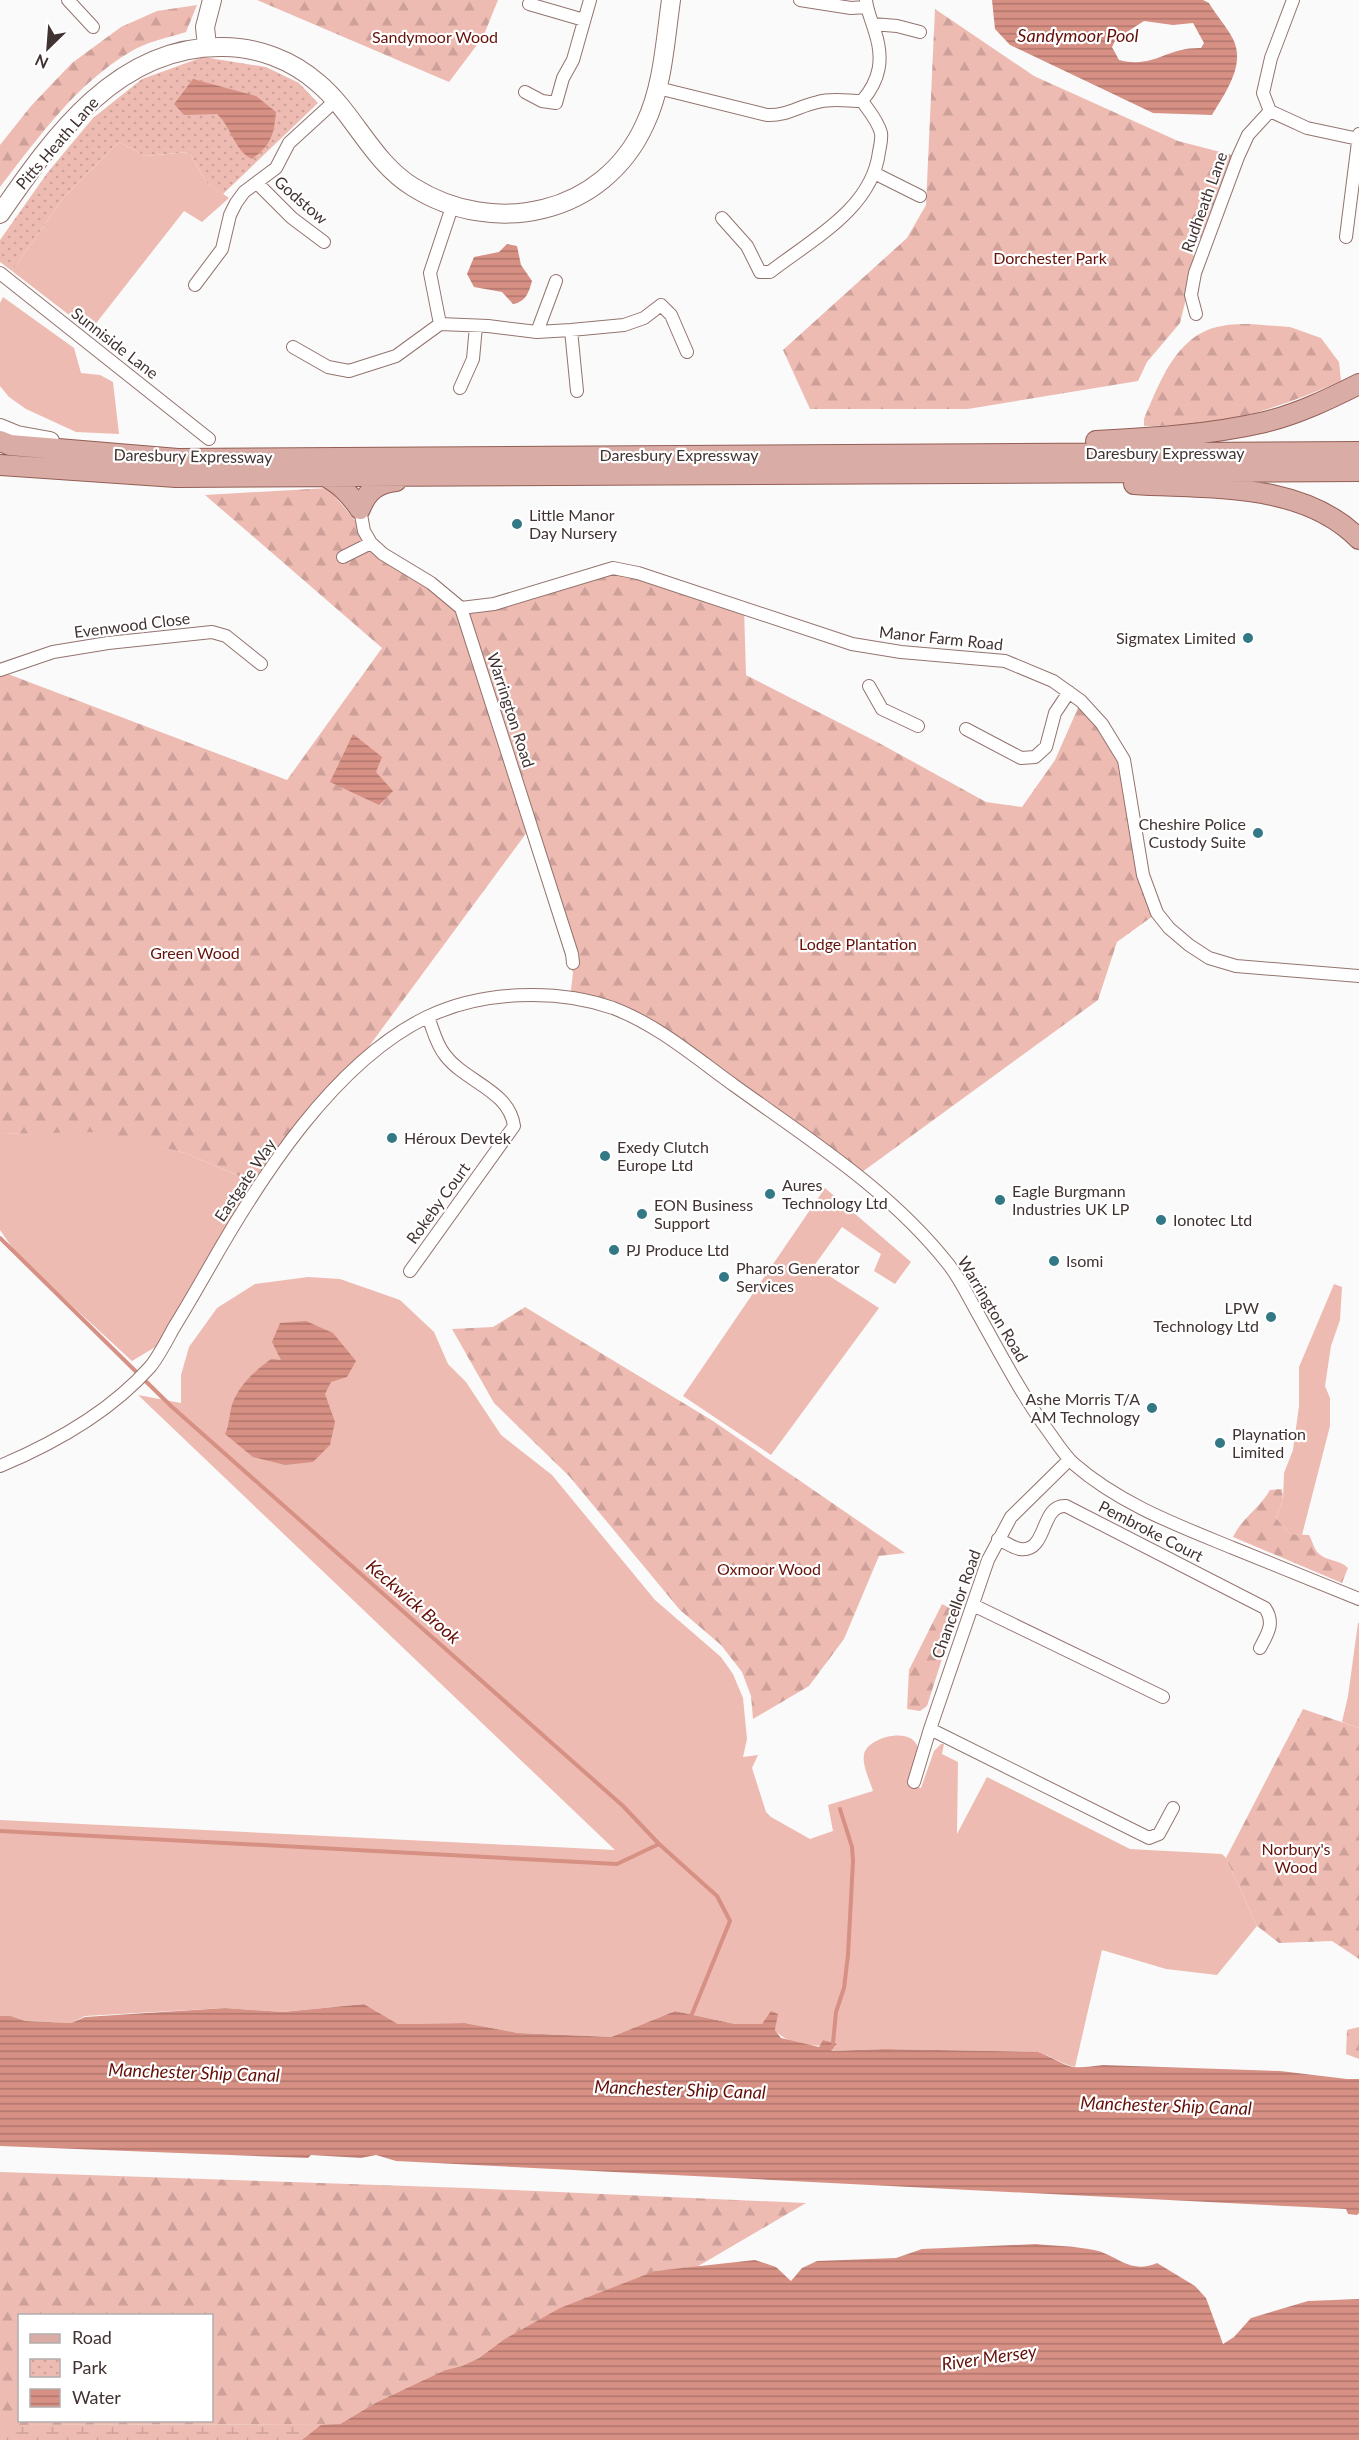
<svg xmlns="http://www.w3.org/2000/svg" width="1359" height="2440" font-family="Lato,sans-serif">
  <defs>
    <pattern id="forest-firs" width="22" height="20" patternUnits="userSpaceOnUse" patternTransform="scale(1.5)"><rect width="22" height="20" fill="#eebbb2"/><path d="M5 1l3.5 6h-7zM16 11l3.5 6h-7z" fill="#cda19a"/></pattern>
    <pattern id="wetland-marsh" width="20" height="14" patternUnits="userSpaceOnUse" patternTransform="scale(1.5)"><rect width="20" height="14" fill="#eebbb2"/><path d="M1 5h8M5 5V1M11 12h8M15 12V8" fill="none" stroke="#cda19a"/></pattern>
    <pattern id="park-dots" width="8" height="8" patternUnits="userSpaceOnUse" patternTransform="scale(1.5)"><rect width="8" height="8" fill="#eebbb2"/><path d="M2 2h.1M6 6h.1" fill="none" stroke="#cda19a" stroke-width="1.8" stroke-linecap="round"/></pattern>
    <pattern id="water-rules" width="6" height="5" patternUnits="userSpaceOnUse" patternTransform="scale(1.5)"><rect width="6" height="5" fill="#d79084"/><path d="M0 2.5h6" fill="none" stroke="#b0766d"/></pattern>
  </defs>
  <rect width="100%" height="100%" fill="#fafafa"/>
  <path fill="#eebbb2" d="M119 142 145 156 189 152 206 182 229 198 202 222 184 211 90 331 12 271 64 197Z
    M3 297 74 348 81 373 100 375 113 382 119 434 76 432 26 409 9 397 0 386V303Z
    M101 1131 185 1153 260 1185 167 1340 132 1361 18 1256 0 1230V1134Z
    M825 1188 911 1262 895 1284 874 1271 881 1254 842 1227 814 1266 879 1308 771 1455 683 1396Z
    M308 1277 340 1279 400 1300 434 1332 448 1364 466 1382 501 1435 552 1475 655 1600 721 1657 733 1674 743 1698 747 1739 743 1757 758 1755 752 1768 766 1812 771 1817 810 1839 833 1831 828 1805 873 1791C870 1781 862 1765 864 1755 866 1737 914 1725 918 1749 920 1759 912 1775 909 1784L921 1788 934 1751 941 1744H944L942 1754 958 1762 957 1834 987 1777 1130 1849 1222 1854 1226 1858 1257 1926 1217 1975 1166 1969 1102 1950 1075 2067C1062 2064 1051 2056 1038 2052L884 2049 830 2051 837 2045C817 2047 788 2046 775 2030L777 2015 762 2024 752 2025 735 2024 675 2011 611 2037 518 2033 465 2023 398 2024 364 2004 283 2012 225 2008 85 2016 71 2023 25 2021 11 2016H0V1820L615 1850 138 1395 181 1403V1375L189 1347 217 1308 255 1284Z
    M1334 1284 1342 1287 1340 1320 1331 1346 1325 1386 1330 1398V1426L1302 1535 1290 1534 1276 1518 1283 1500 1284 1473 1293 1450 1299 1406V1367Z
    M1358 1623H1359V1728L1342 1722 1348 1696Z"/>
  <path fill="url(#forest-firs)" fill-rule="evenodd" d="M257 0H498L483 37 449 82Z
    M197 5 186 32C167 38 146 42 130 52 76 84 38 138 0 187V145L31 106 72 63 121 27 157 11Z
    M935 9 1034 76 1178 141 1232 155 1205 234 1201 238H1189L1185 247 1196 258 1180 323 1147 362 1138 381 968 409H810L783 350 907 238 926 205Z
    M1250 324 1290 327 1321 338 1339 362 1341 381C1270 412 1222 426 1144 426V419C1160 382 1177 333 1222 326 1231 324 1241 324 1250 324Z
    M328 488 364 531 371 543 461 608 569 580 638 573 744 608 746 675 879 743 986 802 1022 807 1055 760 1081 701 1124 760 1157 913 1117 942 1098 1000 858 1175 663 1034 613 1008 570 998 573 973 533 824 353 1068 260 1185 185 1153 101 1132 0 1134V671L287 780 382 648 205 495Z
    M525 1307 713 1421 905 1553 879 1556 844 1639 809 1686 753 1719 751 1696 742 1672 721 1645 680 1610 569 1476 494 1403 452 1329 493 1327Z
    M1282 1489 1283 1500 1276 1518 1290 1534 1309 1535C1312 1540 1314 1549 1318 1553 1327 1562 1340 1559 1348 1568L1342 1583 1233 1537C1242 1518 1260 1508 1270 1490Z
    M942 1604 957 1612 927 1706 920 1711 907 1709 909 1670Z
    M1303 1709 1359 1728V1959L1332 1941 1279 1943 1257 1926 1226 1858Z
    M1359 2027V2059L1346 2054 1347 2030Z
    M0 2172 467 2188 806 2203 695 2268 655 2271 503 2340 479 2358 462 2366 445 2370 377 2402 340 2424 0 2425ZM20 2316H212V2420H20Z"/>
  <path fill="url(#wetland-marsh)" d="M340 2424 316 2440H0V2425Z"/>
  <path fill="url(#park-dots)" d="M203 57 266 67 299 83 318 103 223 194 206 182 189 152 145 156 119 142 64 197 12 271 0 262V240L48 172 93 118 142 79Z"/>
  <path fill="url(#water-rules)" fill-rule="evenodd" d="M992 0H1203L1209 3C1216 15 1227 27 1233 39 1246 65 1225 93 1212 115L1153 113 1010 45 995 29ZM1144 21 1173 25 1193 23 1204 43 1201 48C1166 47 1154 69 1119 60L1112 47 1116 39Z
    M193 79 256 96 276 112C274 135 271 145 252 159 234 150 232 128 217 114L184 115 174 104Z
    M507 244 517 246 521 265 532 281C529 292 526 302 513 304L502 292 474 287 467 274 474 257 499 252Z
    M353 734 382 757 376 772 393 791 379 805 330 782Z
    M306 1321 333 1333 356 1361 347 1377 331 1382 325 1394 335 1422 330 1445 313 1462 285 1465 253 1457 225 1434C230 1424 229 1412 233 1402 241 1383 255 1371 271 1359L281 1360 272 1342 280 1323Z
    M364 2004 398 2024 465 2023 518 2033 611 2037 675 2011 735 2024H762L771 2011 778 2014 775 2030 781 2038 819 2047 823 2040 837 2044 831 2051 884 2049 1038 2052C1050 2056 1063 2065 1073 2067 1083 2068 1093 2066 1103 2065L1280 2071 1347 2079H1359V2213L1357 2215 1348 2214 1346 2209 396 2161 376 2155 361 2158 311 2155 308 2158 0 2146V2016H11L25 2021 71 2023 85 2017 225 2008 283 2012Z
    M1036 2244C1055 2246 1075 2246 1094 2250 1116 2254 1130 2275 1157 2263L1195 2286 1206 2298 1223 2344 1234 2337 1251 2318 1308 2301 1359 2299V2440H302L321 2425 340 2424 377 2402 445 2370 462 2366 479 2358 503 2340 560 2308 655 2271 755 2260 776 2267 791 2281 802 2268 817 2261 896 2258 922 2249Z"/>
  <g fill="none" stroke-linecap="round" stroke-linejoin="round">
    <path stroke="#d79084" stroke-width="4" d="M0 1238 171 1406 623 1806 659 1844 717 1896 730 1921 692 2014
      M0 1831 617 1864 659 1844
      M833 2043 836 2012 844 1988 848 1955 853 1861 852 1847 840 1809"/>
    <defs>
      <path id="street" d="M68 0 93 27
        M800 0 851 8 867 7
        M529 4 584 20
        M873 24 897 26 920 32
        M658 88 767 115C787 116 799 106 818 102 831 98 848 101 862 101 869 111 878 121 881 133 882 139 880 146 879 152 872 209 811 240 770 272H760L747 246 722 218
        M525 92 542 101 556 103 563 78 573 60 590 0
        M862 101C880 80 884 59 875 32 872 21 867 11 866 0
        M1270 111 1307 128 1358 139
        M874 173 920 196
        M257 183 292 218 324 242
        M452 207 430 273 440 324 488 326 537 332 571 330 624 325 644 318 661 305 671 315 687 352
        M1346 237 1359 134
        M0 273 209 439
        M195 285 222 249 230 215 236 203 244 192 276 168 289 143 336 100
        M1196 314 1191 295 1195 273 1238 157 1248 135 1270 111 1263 93 1271 58 1293 0
        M571 330 577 391
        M537 332 556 281
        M293 347 328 367 349 371 396 356 440 324
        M460 388 473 359 476 326
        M360 509 364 531 371 543 383 554 431 583 461 608 572 954 573 963
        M343 557 371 543
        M461 608 494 604 613 568 638 573 852 644 901 652 1005 661 1053 681 1081 701 1102 724 1124 760 1143 875 1157 913 1169 928 1189 945 1209 958 1236 966 1359 976
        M0 670 53 652 108 643 212 632 226 636 261 664
        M869 686 882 709 918 726
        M966 729 1021 758 1035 757 1046 747 1055 713 1069 692
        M410 1271 514 1126C509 1090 465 1082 445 1055 436 1044 433 1029 428 1017
        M0 1466C55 1443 110 1412 150 1367 159 1356 166 1342 173 1329 186 1308 198 1287 210 1266 260 1178 334 1062 427 1017 481 991 556 988 613 1008 658 1025 696 1058 735 1086 810 1140 891 1191 949 1265 960 1279 968 1296 977 1312 999 1351 1020 1392 1046 1428 1055 1440 1063 1454 1074 1464 1120 1504 1177 1525 1233 1548 1275 1565 1317 1582 1359 1599
        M998 1539C1005 1542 1013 1548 1020 1549 1048 1553 1040 1504 1066 1506L1265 1608C1275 1623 1268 1633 1260 1648
        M973 1605 1163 1697
        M930 1729 1149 1838 1159 1834 1173 1808
        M914 1782 930 1729 988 1560 1011 1517 1069 1460"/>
      <path id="secondary" d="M207 46 205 27 212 0
        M0 214C54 136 118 45 223 47 257 47 292 60 318 83 354 113 372 162 413 187 494 238 604 215 645 124 663 86 665 42 671 0
        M0 428 17 435 50 441"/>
      <path id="primary" d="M0 441 10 445 178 459 1359 452
        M1096 441C1153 438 1209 435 1265 422 1298 414 1329 399 1359 384
        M0 465 176 477 1359 471
        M323 475C340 484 349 493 360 509
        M1134 484C1208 489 1302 481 1359 539
        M360 509C367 491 377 483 396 481"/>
    </defs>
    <use href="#street" stroke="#93746e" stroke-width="14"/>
    <use href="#secondary" stroke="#93746e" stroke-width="20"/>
    <use href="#primary" stroke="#935e55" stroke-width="22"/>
    <use href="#street" stroke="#fff" stroke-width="12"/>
    <use href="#secondary" stroke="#fff" stroke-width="18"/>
    <use href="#primary" stroke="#d9aca5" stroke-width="20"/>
  </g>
  <g fill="#337985" stroke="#fff" stroke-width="2">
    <circle cx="517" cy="524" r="6"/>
    <circle cx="1248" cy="638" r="6"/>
    <circle cx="1258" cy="833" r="6"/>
    <circle cx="392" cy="1138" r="6"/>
    <circle cx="605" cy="1156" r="6"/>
    <circle cx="770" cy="1194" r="6"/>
    <circle cx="1000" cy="1200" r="6"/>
    <circle cx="642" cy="1214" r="6"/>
    <circle cx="1161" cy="1220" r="6"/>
    <circle cx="614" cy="1250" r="6"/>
    <circle cx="1054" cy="1261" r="6"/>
    <circle cx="724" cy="1277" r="6"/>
    <circle cx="1271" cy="1317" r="6"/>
    <circle cx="1152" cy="1408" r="6"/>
    <circle cx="1220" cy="1443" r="6"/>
  </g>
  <g text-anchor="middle" stroke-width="4.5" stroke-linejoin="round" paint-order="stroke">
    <g font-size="16" fill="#661109" stroke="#fff">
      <text x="435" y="43">Sandymoor Wood</text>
      <text x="1050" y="264">Dorchester Park</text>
      <text x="858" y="950">Lodge Plantation</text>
      <text x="195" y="959">Green Wood</text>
      <text x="769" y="1575">Oxmoor Wood</text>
      <text x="1296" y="1855">Norbury's<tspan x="1296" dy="18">Wood</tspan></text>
    </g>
    <g font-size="16" fill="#413331" stroke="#fff">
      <text transform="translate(57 143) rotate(-49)" y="6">Pitts Heath Lane</text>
      <text transform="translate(301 200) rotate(41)" y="6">Godstow</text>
      <text transform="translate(1204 202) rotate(-70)" y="6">Rudheath Lane</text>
      <text transform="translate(115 343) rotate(38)" y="6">Sunniside Lane</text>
      <text x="1165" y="459">Daresbury Expressway</text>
      <text x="679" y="461">Daresbury Expressway</text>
      <text transform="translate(193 456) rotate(1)" y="6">Daresbury Expressway</text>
      <text transform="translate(132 625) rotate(-7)" y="6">Evenwood Close</text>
      <text transform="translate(941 638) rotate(6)" y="6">Manor Farm Road</text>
      <text transform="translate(511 710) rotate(72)" y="6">Warrington Road</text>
      <text transform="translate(245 1180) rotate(-56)" y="6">Eastgate Way</text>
      <text transform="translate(438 1203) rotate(-54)" y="6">Rokeby Court</text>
      <text transform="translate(993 1309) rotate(59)" y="6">Warrington Road</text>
      <text transform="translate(1151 1531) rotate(27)" y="6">Pembroke Court</text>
      <text transform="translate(956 1604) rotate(-70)" y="6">Chancellor Road</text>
    </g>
    <g font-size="16" fill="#413331" stroke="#fff" text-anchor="start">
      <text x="529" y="521">Little Manor<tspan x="529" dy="18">Day Nursery</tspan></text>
      <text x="1236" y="644" text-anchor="end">Sigmatex Limited</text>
      <text x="1246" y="830" text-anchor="end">Cheshire Police<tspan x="1246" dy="18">Custody Suite</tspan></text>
      <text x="404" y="1144">Héroux Devtek</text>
      <text x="617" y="1153">Exedy Clutch<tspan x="617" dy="18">Europe Ltd</tspan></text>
      <text x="782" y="1191">Aures<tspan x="782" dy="18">Technology Ltd</tspan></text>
      <text x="1012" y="1197">Eagle Burgmann<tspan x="1012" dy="18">Industries UK LP</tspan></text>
      <text x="654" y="1211">EON Business<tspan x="654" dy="18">Support</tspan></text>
      <text x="1173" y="1226">Ionotec Ltd</text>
      <text x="626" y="1256">PJ Produce Ltd</text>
      <text x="1066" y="1267">Isomi</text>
      <text x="736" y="1274">Pharos Generator<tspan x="736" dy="18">Services</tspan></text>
      <text x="1259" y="1314" text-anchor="end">LPW<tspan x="1259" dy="18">Technology Ltd</tspan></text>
      <text x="1140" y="1405" text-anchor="end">Ashe Morris T/A<tspan x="1140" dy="18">AM Technology</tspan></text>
      <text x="1232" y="1440">Playnation<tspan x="1232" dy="18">Limited</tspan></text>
    </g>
    <g font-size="18" font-style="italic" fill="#640e07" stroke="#fff">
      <text x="1078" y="42">Sandymoor Pool</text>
      <text transform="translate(413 1602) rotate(41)" y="6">Keckwick Brook</text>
      <text transform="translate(194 2073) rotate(2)" y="6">Manchester Ship Canal</text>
      <text transform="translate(680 2090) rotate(2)" y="6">Manchester Ship Canal</text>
      <text transform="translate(1166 2106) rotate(2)" y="6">Manchester Ship Canal</text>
      <text transform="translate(989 2358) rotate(-8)" y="6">River Mersey</text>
    </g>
  </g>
  <rect x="18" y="2314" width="195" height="108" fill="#ffffff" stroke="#b3adad" stroke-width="1.5"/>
  <rect x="30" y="2334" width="30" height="9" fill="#d9aca5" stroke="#b3adad" stroke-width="1.5"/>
  <text x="72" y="2344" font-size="18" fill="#413331">Road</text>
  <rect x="30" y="2359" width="30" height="18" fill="url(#park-dots)" stroke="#b3adad" stroke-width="1.5"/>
  <text x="72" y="2374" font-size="18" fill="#413331">Park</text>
  <rect x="30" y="2389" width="30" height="18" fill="url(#water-rules)" stroke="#b3adad" stroke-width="1.5"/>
  <text x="72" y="2404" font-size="18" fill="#413331">Water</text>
  <g transform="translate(48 48) rotate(205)" stroke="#ffffff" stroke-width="4.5" paint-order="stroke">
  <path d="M0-4.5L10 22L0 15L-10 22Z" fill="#413331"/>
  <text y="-9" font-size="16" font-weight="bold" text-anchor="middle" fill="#413331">N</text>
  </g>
</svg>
